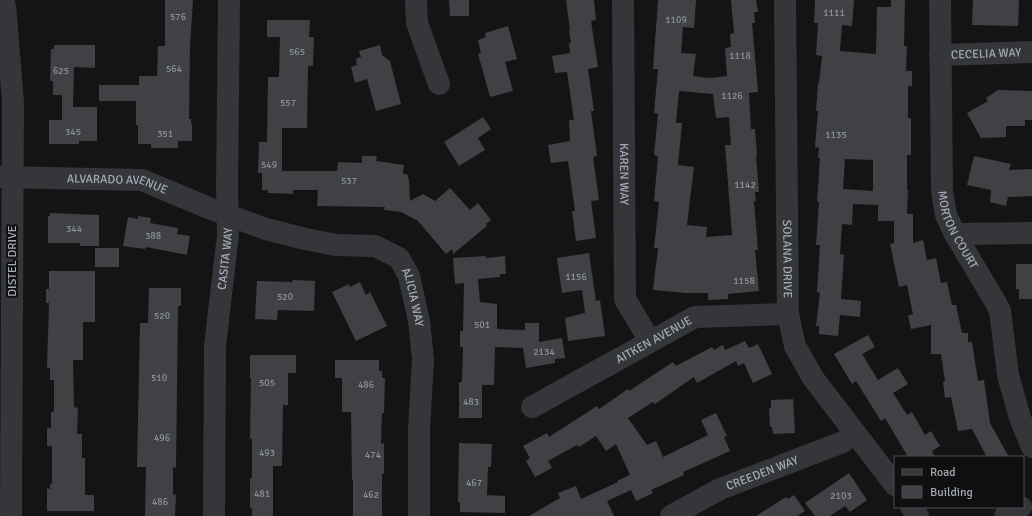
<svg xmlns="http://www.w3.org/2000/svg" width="1032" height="516" font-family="Signika,sans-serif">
  <rect width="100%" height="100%" fill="#141415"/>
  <path fill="#404145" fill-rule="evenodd" d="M165 0H193L190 46 189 119H191V124H192V141H178V148H151V144H138V125H136V101H99V85H139V76H157L158 46H165Z
    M449 0H469V16H450Z
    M566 0H594L596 20 591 21 598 67 588 69 594 111H591L597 156 593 157 599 200 591 201 596 238 576 241 572 211H575L568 161 551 163 548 145 570 141 569 120H574L567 72 555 73 552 56 570 53 569 43H571L569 31H570Z
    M658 0H696L694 28 683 27 681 53 696 54 693 76 709 78 727 76 725 48 731 47 730 34 734 33 731 0H756L758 12H754L755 23H752L758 92 749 93 751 129H755L757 157H756L759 192H755L756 201H754L758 250H755L759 291 728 294V299L708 300V293H686L653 290 658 248H654L659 202 654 201 658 156 654 155 658 114 654 113 658 69H653ZM679 91 713 94 716 118 729 117 731 145H725L732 235 706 237 707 227 687 225 694 167 678 165 682 123H676Z
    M815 0H854L852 26 842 25 840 51 876 54 877 7H891V0H905L904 46H907L906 71H912V86H908V118H911V155H907V190H908L907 214H913V243L923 240 927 260 936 258 941 283 947 282 952 305H956L962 333H968V342H972L978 381 984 380 990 423 1009 457H987L972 429 958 431 951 397 945 398 943 382 945 381 941 354H931V325L911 329 908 316 913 314 907 285 899 287 890 244 894 243V221H878V205L853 204 852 225 842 224 840 254 844 255 841 299 861 301 860 317 840 315 838 336 819 334V326H816L820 293 817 292 820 245H816L819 202H817L820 158H818L819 148 815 147 818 111H816L818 83H819L822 56 816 55 818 23H814ZM845 159 873 160V191L843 189Z
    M973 0H1019L1018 26 972 25Z
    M267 20H310L309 37H314L313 66H308L307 128H282V171H337L338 162 362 163V156H377L376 161 404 165 403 174H407L409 180 410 201 423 194 435 201 450 188 470 210 478 203 491 220 486 224 487 226 453 254 452 249 446 254 418 221 401 212 384 210 385 207 317 206 318 190H293V194L268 193V190H262V173H258L259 142H267L268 77H279L280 37H267Z
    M508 26 517 59 505 62 513 91 490 97 478 54 481 53 478 40 486 37 485 33Z
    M54 45H95V68L74 67 73 107H97V141H79V144H49V120H62V95H53V81H50L51 49H54Z
    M380 45 382 55 390 61 401 104 376 111 367 79 355 83 351 67 357 65 356 59 361 57 359 51Z
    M998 90 1032 91V120H1025V126H1006V137L981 138 967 113 988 101 986 98Z
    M483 117 491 129 478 138 485 150 459 166 444 142Z
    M974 156 1011 164 1009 170 1032 169V196L1008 197 1006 206 990 202 991 190 967 185Z
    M50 213 99 215V246H80V243H48V216H50Z
    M138 216 151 218 150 223 178 228 177 234 190 236 187 255 146 247 145 249 123 246 128 217 138 219Z
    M95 248H119V267H95Z
    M589 253 596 301 600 300 605 336 568 341 565 318 585 313 582 290 562 293 557 258Z
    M486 256V258L505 256 506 274H500V277L478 279 480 302 497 304V329L525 330V323H539V342L562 338 565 358 555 359V363L526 368 523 348 495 347 494 385H482V418H459V382H462L463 347H460V331H463L464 283 455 284 453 258Z
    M1016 264H1032V299H1019V289H1016Z
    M49 271H95V322H83V360H73L74 407 78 408 77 434H82V458H85V495H94V511H47V488L50 489V484H52V446H47V428H51V412H54V380H50V368H47L49 303H46V289H49Z
    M293 280 315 281 314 311 278 310 277 320 255 319 257 281 292 282Z
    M360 282 366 295 370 292 387 326 356 341 332 292 349 284 350 287Z
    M149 288H181V306H178L176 468 173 467V494L176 495 175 516H145L146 467H137L140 323H148Z
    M868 335 875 347 862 354 878 380 898 368 908 384 893 393 907 415 912 412 925 435 931 431 940 446 932 451 935 457H908L885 418 881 421 856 381 852 384 834 354Z
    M745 341 749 348 758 344 772 374 753 383 744 363 738 366 736 361 697 383 694 377 655 404 653 402 628 418 647 445 656 441 663 457 708 435 701 420 716 413 727 436 724 437 730 451 683 472 684 475 651 490 653 493 636 501 631 490 607 501 614 516H529L560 498 558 493 576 486 581 499 618 482 617 481 630 475 616 444 606 451 596 436 579 447 577 445 548 461 552 468 535 477 526 461 530 458 523 446 547 433 549 437 597 406 599 409 628 389 629 391 673 362 676 366 712 347 714 350 723 345 725 350Z
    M250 355H296V373H288V405H283L282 466H273V516H252V508H250V478H252V439H250L251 378H250Z
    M335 360H379V371H382V378H385L384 413H382L381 444 384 443V474H382V516H353V480H352L351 412H342V378H335Z
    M793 399 795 433 773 434 772 427H770L769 408H771V400Z
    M459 443 492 444 491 467H488L487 495 505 496V513L460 512V502H458Z
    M849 473 867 500 850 512 845 506 830 516H815L805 503Z
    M794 495 805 511 797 516H756L786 497 788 499Z"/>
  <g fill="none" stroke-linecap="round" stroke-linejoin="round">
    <g stroke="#35363a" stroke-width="22">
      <path d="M416 0 417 23 439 84"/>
      <path id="s1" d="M623 0 625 299 650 341"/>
      <path id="s2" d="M785 0 788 314 795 346 813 378 895 485"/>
      <path id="s3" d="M940 0 942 191 946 215 955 234 996 303 1000 311 1008 375 1020 418 1032 447"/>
      <path d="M5 6 13 102 11 516"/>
      <path id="s4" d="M940 55 1032 52"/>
      <path id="s5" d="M0 177 142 180 211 209 266 229 305 239 336 245 375 246 399 258 409 276 419 321 423 360 419 430V516"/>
      <path d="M955 234 1032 233"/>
      <path id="s6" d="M532 407 695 317 788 314"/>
      <path d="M911 507 918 516"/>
      <path id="s7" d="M214 516 215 346 228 235 227 189 229 0"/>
      <path id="s8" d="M671 516 720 489 843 442 855 433"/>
      <path d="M1005 516 1021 507"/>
    </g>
  </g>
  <g text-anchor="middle" stroke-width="4" stroke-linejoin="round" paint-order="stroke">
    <g font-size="10" fill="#8c909a">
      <text x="834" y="16">1111</text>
      <text x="178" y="20">576</text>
      <text x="676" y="23">1109</text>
      <text x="297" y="55">565</text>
      <text x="740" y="59">1118</text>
      <text x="174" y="72">564</text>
      <text x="61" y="74">625</text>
      <text x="732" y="99">1126</text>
      <text x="288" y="106">557</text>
      <text x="73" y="135">345</text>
      <text x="165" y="137">351</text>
      <text x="836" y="138">1135</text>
      <text x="269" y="168">549</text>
      <text x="349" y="184">537</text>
      <text x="745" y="188">1142</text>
      <text x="74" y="232">344</text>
      <text x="153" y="239">388</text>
      <text x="576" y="280">1156</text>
      <text x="744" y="284">1158</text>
      <text x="285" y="300">520</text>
      <text x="162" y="319">520</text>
      <text x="482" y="328">501</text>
      <text x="544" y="355">2134</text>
      <text x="159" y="381">510</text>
      <text x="267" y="386">505</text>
      <text x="366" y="388">486</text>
      <text x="471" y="405">483</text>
      <text x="162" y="441">496</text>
      <text x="267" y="456">493</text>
      <text x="373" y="458">474</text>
      <text x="474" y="486">467</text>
      <text x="262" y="497">481</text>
      <text x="371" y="498">462</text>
      <text x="841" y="499">2103</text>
      <text x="160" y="505">486</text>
    </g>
    <g font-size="12" fill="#a5abb6" stroke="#0f0f10">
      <text dy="4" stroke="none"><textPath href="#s4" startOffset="46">CECELIA WAY</textPath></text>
      <text dy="4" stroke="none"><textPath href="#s1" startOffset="174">KAREN WAY</textPath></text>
      <text dy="4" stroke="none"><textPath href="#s5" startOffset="118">ALVARADO AVENUE</textPath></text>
      <text dy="4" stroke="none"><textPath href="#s3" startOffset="233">MORTON COURT</textPath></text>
      <text dy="4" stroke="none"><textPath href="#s7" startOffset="258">CASITA WAY</textPath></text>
      <text dy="4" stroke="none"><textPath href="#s2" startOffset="259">SOLANA DRIVE</textPath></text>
      <text transform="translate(12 261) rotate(-90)" y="4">DISTEL DRIVE</text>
      <text dy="4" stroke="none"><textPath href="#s5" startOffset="455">ALICIA WAY</textPath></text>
      <text dy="4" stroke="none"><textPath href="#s6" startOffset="139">AITKEN AVENUE</textPath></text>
      <text dy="4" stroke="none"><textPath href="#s8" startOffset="101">CREEDEN WAY</textPath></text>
    </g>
  </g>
  <rect x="894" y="456" width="130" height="52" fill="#0f0f10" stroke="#4b4d52"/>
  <rect x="902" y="469" width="20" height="6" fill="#35363a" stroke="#4b4d52"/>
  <text x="930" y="476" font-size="12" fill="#a5abb6">Road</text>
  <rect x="902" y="486" width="20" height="12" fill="#404145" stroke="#4b4d52"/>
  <text x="930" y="496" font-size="12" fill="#a5abb6">Building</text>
</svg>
